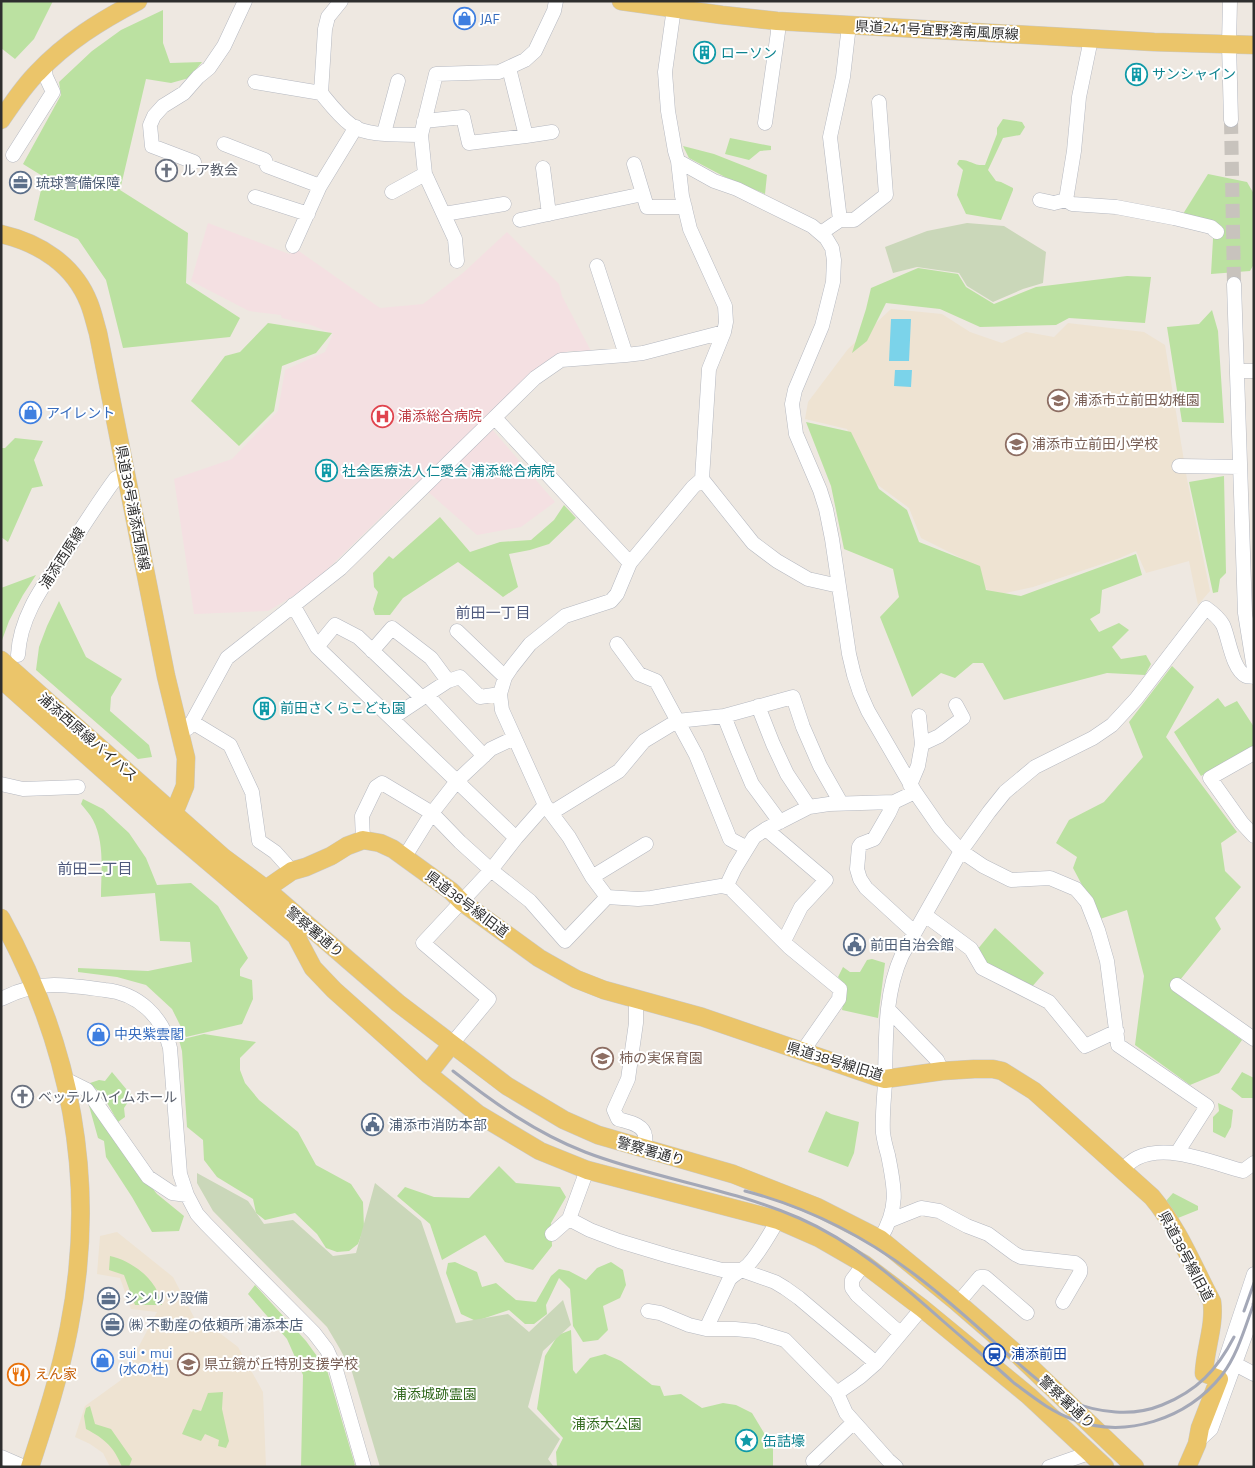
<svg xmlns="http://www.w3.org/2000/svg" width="1255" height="1468" font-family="'Titillium Web','Noto Sans JP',sans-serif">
  <rect width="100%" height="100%" fill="#eee8e1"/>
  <path fill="#eee3d2" d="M891 309 942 314 970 332 1002 343 1026 332 1054 337 1068 323 1144 332 1165 345 1187 479 1210 591 1198 605 1189 561 1146 573 1136 551 1120 558 1033 587 992 596 961 558 921 538 909 508 871 480 847 429 805 419 808 402 848 349Z
    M117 1232 173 1277 197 1323 221 1334 238 1347 263 1392 266 1467H110L103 1453 90 1444 75 1437 85 1406 121 1380 157 1312 131 1309 120 1278 97 1274 100 1236Z"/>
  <path fill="#f4e0e2" d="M208 223 289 254 296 249 380 308 423 304 464 272 507 232 559 284 562 296 591 351H569L545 364 484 420 555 502 521 527 477 535 417 482 310 586 268 611 194 614 174 479 232 459 278 411 285 370 325 352 333 334 311 325 282 318 281 315 249 311 191 281Z"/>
  <path fill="#bbe1a1" d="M1 1H53L34 39 15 59 1 48Z
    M163 10V43L170 63 202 62 189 78 171 83 146 79 120 190 188 233 186 283 240 318 230 337 123 348 106 280 78 239 34 220 44 177 23 164 61 95 59 82 92 51 121 30Z
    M1003 119 1022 122 1025 127 1020 135 1003 138 988 170 996 181 1001 182 1013 188V190L1001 220 966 214 957 195 963 170 957 164 959 160C970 159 973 166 985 165L997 134V128Z
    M730 138 771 146V150L760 151 749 160 725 154Z
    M683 146 714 154 767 175 765 194 725 177 689 158Z
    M1208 174 1247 182 1254 194V264L1250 271 1211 274 1214 222 1183 214Z
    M918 268 958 274 966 287 994 304 1036 287 1127 276 1151 277 1145 323 1069 318 1056 325 980 327 940 309 886 303 867 341 852 353 866 309 871 288Z
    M1212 310 1218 331 1224 423 1182 422 1167 327 1199 324Z
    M268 323 332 333 316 353 282 366 274 411 239 446 191 401 225 356 240 352Z
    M806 422 851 432 879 489 907 510 919 542 980 566 986 590 1021 596 1136 554 1142 575 1102 590 1100 613 1090 619 1099 632 1119 623 1129 630 1112 647 1121 659 1146 655 1151 664 1145 675 1107 673 1004 700 983 663H973L955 678 941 673 912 697 880 617 899 597 893 569 844 549 831 486Z
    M15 438 43 441 34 460 43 486 32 488 8 542 1 537V448H5Z
    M1224 476 1226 573 1220 579 1218 592 1213 593 1189 482Z
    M564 505 576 518 549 544 530 550 509 554 518 587 503 597 458 562 403 598 390 615H375L373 609 378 592 374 587 373 573 389 556 393 559 440 517 470 552 500 542 531 540 554 520Z
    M36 575 23 595 9 621 1 643V588Z
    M59 601 86 657 122 679 111 697 110 711 149 745 152 757 138 759 36 670 39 647 47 626Z
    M1172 666 1194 687 1166 737 1237 832 1221 843 1225 871 1241 887 1215 918 1221 929 1172 990 1242 1040 1219 1073 1190 1085 1135 1045 1144 976 1127 910 1100 919 1073 868 1077 857 1056 843 1069 820 1104 802 1143 757 1129 722Z
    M1218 698 1225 707 1237 701 1254 727V747L1201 776 1174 732Z
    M83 799 103 809 129 833 146 858 157 885 191 883 218 906 248 958 240 969V976L252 980 253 999 242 1024 186 1037 172 1009 146 985 117 977 78 972V968L148 971 192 962 190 942 160 941 155 893 101 897C101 872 105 843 93 820 90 814 85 809 81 804Z
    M995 928 1044 973 1030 989 984 964 977 950Z
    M872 959 885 963 878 1018 842 1010 846 987 838 977 843 967 850 972H860L867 960Z
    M204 1034 256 1042 240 1058V1070L245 1083 259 1100 298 1132 316 1165 351 1184 363 1202 364 1228 358 1244 349 1251 337 1252 326 1248 317 1234 295 1213 265 1220 256 1213 253 1199 217 1177 204 1160 203 1140 187 1127 182 1051 179 1040Z
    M112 1072 132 1096 124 1108 125 1117 118 1122 102 1094 91 1085 90 1083 99 1080 105 1081Z
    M1242 1072 1254 1078V1098H1242L1231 1089Z
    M88 1102 125 1154 157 1194 184 1216 179 1231 152 1232 132 1197 106 1157 104 1141 98 1138Z
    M1218 1103 1233 1110 1231 1127 1225 1138 1213 1132V1117L1219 1111Z
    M826 1111 831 1114 859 1122 854 1153 848 1167 808 1152Z
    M499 1166 516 1183 560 1187 566 1197 551 1223 552 1246 533 1270 505 1262 485 1235 442 1260 430 1224 397 1196 405 1187 434 1197 469 1198Z
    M1173 1193 1198 1206V1210L1178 1218 1165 1202Z
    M110 1256C126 1259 146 1272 155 1287 158 1292 160 1299 162 1305H135L124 1275 109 1270Z
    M455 1262 477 1272 482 1287 496 1283 516 1300 536 1302 551 1276 559 1269 569 1271 586 1280 597 1268 611 1262 623 1270 626 1285 620 1298 603 1306 608 1330 598 1340 583 1342 573 1326 570 1289 559 1278 546 1305 547 1314 534 1324H525L509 1310 476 1321 461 1314 446 1273 448 1263Z
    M255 1285 306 1341 327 1370 355 1465 353 1467H301L303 1375 287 1339 248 1294Z
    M571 1330 573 1370 576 1374 590 1358 605 1354 621 1361 652 1385 660 1386 664 1396 681 1394 702 1408 723 1403 736 1405 752 1413 773 1448V1467H557L556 1452 563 1438 537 1409 545 1356 558 1335Z
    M223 1392 222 1409 229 1441 226 1448 218 1446 219 1440 205 1434 201 1441 182 1434 193 1409 201 1411 208 1393Z
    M90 1406 95 1424 111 1429 132 1459 129 1467H122C114 1447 105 1439 86 1429L84 1416 86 1408Z"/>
  <path fill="#cad7b9" d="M967 223 1004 226 1046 252 1043 283 1023 289 993 302 967 286 959 273 917 267 893 273 885 247 927 231Z
    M197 1173 248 1201 264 1224 293 1220 333 1256 356 1253 375 1183 421 1221 456 1323 508 1314 529 1332 563 1300 571 1325 543 1351 528 1407 560 1439 548 1459 554 1467H380L352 1372 340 1349 327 1327 213 1211 197 1183Z"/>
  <path fill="#7bd3ea" d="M891 319H911L909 361H889Z
    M895 370H912L911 387 894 386Z"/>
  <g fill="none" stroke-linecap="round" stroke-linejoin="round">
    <path stroke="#c8c3bd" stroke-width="14" stroke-dasharray="14 7" stroke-linecap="butt" d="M1231 120 1234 284"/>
    <defs>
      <path id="minor" d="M341 1 328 17 325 29 321 93C330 104 339 116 351 125 367 137 401 134 421 135
        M675 1 665 72 668 111 675 151 678 161 682 196 690 229 725 306 726 322 724 332 709 369 702 479 693 487 630 563 617 594 611 601 565 616 530 644 511 668 505 677 500 694 502 710 545 805 569 837 592 877 607 897 638 899 651 898 721 886 730 888 789 947 840 989 839 999 802 1052
        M1230 1 1229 44 1231 120
        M255 82 321 93
        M424 121 463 117 469 143 526 136 509 68
        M765 123 778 32 777 21
        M384 133 398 81
        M526 136 552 132
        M224 144 265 160 267 166 320 186
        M13 155 53 92 46 77 44 66
        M678 161 714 181 737 189 812 226 826 238 832 248 834 260 833 282 822 326 795 390 792 404 796 434 820 490 826 509 832 539 849 654 854 675 860 693 868 711 915 792 940 828 961 851 983 866 1011 880 1050 878 1076 889 1087 902 1098 930 1107 961 1118 1045 1207 1106 1177 1153
        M194 162 152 146 150 125 154 116 163 106 184 93 198 77 209 68 224 46 245 1
        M634 164 647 207H685
        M543 168 549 214
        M392 192 425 174
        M255 197 308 214
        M1040 200 1054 203 1066 200 1072 204 1116 207 1174 218 1211 227 1217 232
        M1066 200 1074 151 1079 97 1091 39
        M444 214 504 204
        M520 220 643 194
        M840 220 830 137 843 77 849 25
        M821 233 840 220H854L886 195 879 102
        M293 246 320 186 356 127
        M457 261 455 239 425 174 421 135 436 74 499 72 525 60 535 51 554 11 556 1
        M597 266 626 355
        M1234 284 1245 613 1254 669
        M1237 371H1254
        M495 418 630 563
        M1179 466 1240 467
        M702 479 753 543 777 561 808 579 839 586
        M293 605 317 647 516 838
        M457 631 505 677
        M617 644 639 674 656 681 696 755 730 839 747 848
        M317 647 335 625 358 637 422 698 448 681
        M372 651 392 628 431 658 448 681 460 677 480 697 500 694
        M18 655C20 614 46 582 68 549 84 525 99 501 116 478L127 473
        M427 695 484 756
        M758 706 773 744 787 774 809 807
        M724 716 738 751 752 784 780 822
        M919 716 922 744
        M392 718 422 698
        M192 722 230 745 252 792 259 841 275 852 292 871
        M180 733 188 728 192 722 227 658 341 568 535 378 561 360 626 355 643 353 724 332
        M1254 753 1210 778 1242 823 1254 836
        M1 784 23 789 78 787
        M910 785 918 766 922 744 939 736 963 718 956 705
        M894 802 889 813 874 839 861 844 859 847 857 869 860 879 866 888 914 932
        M551 813 619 771 644 741 677 721 724 716 793 697 803 727 820 766 841 803
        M766 829 826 880 801 907 784 941
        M363 840 362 816 376 787 382 783 432 813 460 842 491 870 530 901 565 941 607 897
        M404 858 432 813 457 781 491 749 514 738
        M592 877 646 844
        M726 887 735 868 754 837 766 829 809 807 829 804 894 802 915 792
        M925 915 971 949 982 968 1049 1002 1085 1046 1117 1031
        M1177 985 1254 1039
        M1 999C17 991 37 985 54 985 71 985 89 988 105 990 138 993 163 1017 170 1048L180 1174 187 1195 197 1214 206 1224 314 1333 327 1350 336 1370 364 1467
        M636 999V1023L628 1079 614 1110 618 1119C627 1122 644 1124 645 1136 646 1140 645 1146 644 1150
        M888 1009 937 1060 942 1071
        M451 1045 489 999 423 943 491 870 516 838 545 805
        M65 1079 87 1090 148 1177 172 1193 187 1195
        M1122 1171C1126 1166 1131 1161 1137 1158 1168 1143 1212 1163 1243 1171L1254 1163
        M569 1219 590 1230 619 1241 669 1256 722 1270H741L775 1282 785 1288 799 1298 876 1363
        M891 1220 921 1208 939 1211 967 1226 988 1234 1015 1254 1021 1257 1075 1263C1080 1266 1081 1268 1080 1273L1063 1302
        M552 1234 569 1219 587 1170
        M880 1239C899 1208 895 1189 888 1155 886 1148 884 1140 883 1133 882 1116 884 1099 885 1083 886 1040 884 994 902 955L961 851 989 812 1005 792 1035 767 1093 738 1112 725 1136 699 1206 608C1213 613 1219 618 1223 625 1229 638 1232 669 1246 676 1248 677 1251 676 1254 677
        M864 1264 852 1280V1288L857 1295 900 1333
        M958 1303 980 1277H985L1027 1313
        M648 1311 660 1313 689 1325 706 1329H735L755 1331 785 1340 837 1393 846 1413 888 1460 896 1467
        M706 1329 729 1280C734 1273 742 1271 748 1265 760 1252 769 1235 778 1220
        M1235 1364 1254 1374
        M1219 1379 1254 1274
        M837 1393 860 1377 876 1363 922 1308
        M1199 1440 1211 1429 1254 1311
        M1 1457 24 1467
        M813 1461 854 1422
        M1049 1467 1089 1453"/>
      <path id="major" d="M621 1 722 15 777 21 1154 42 1254 45
        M1 120C12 104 23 87 37 73 66 42 100 21 138 1
        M1 234C40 243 74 265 89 303 93 313 95 323 98 333L166 676 186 758 185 786 174 813 169 821
        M1 660 223 857 266 889 398 1003 507 1086 564 1120 598 1135 733 1174 817 1207 880 1239 958 1303 1018 1355 1135 1467
        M1 679 165 825 296 936 313 968 334 990 428 1074 478 1114 540 1151 587 1170 778 1220 819 1238 864 1264 922 1308 1029 1396 1105 1467
        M266 889 292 871 306 867 331 856 347 846 363 840 380 843 393 849 451 891 462 902 539 958 576 979 604 990 702 1017 874 1076 885 1079 942 1071 974 1069H993L1002 1071 1034 1091 1152 1197C1178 1228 1193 1266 1212 1302 1215 1326 1205 1349 1204 1373L1219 1379 1200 1428 1197 1444 1187 1467
        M1 918C72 1047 98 1182 69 1328 60 1375 45 1421 30 1467
        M428 1074 451 1045"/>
    </defs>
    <use href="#minor" stroke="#b5b8c0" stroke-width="15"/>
    <use href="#major" stroke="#c9c9c9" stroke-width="19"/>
    <use href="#minor" stroke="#fff" stroke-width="14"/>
    <use href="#major" stroke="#ebc56a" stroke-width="18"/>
    <path stroke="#a4a8b7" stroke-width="3" d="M453 1071C494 1103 536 1133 585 1152 655 1179 730 1188 799 1218 854 1242 898 1281 943 1321 967 1342 991 1362 1014 1383 1033 1397 1050 1411 1072 1419 1125 1440 1187 1419 1222 1375 1238 1354 1245 1327 1254 1303
      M745 1191C810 1208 871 1240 923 1281 954 1305 983 1332 1012 1358 1030 1373 1048 1391 1070 1401 1098 1413 1133 1417 1162 1405 1197 1391 1217 1370 1234 1337
      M1244 1311 1254 1283"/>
  </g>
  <defs>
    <symbol id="shop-ring" viewBox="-11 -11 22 22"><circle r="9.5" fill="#fff" stroke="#3f7fe0" stroke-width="1.5"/><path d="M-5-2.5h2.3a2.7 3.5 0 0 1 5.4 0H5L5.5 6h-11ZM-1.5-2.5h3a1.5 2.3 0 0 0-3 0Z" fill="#3f7fe0"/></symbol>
    <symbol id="building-ring" viewBox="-11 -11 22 22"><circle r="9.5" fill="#fff" stroke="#0f9aa8" stroke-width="1.5"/><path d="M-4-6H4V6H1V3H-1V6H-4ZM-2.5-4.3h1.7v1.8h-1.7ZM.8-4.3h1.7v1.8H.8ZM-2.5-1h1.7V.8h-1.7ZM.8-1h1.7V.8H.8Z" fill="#0f9aa8"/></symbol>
    <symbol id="church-ring" viewBox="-11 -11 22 22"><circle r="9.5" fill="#fff" stroke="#6b7280" stroke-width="1.5"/><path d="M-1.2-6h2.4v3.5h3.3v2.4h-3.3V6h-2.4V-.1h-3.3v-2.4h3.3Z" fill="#6b7280"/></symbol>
    <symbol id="office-ring" viewBox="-11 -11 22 22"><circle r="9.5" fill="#fff" stroke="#5c6f8a" stroke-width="1.5"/><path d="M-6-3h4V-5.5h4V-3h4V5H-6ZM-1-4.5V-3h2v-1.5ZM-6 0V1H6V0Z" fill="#5c6f8a"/></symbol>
    <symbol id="school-ring" viewBox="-11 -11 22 22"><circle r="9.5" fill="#fff" stroke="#8d6e63" stroke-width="1.5"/><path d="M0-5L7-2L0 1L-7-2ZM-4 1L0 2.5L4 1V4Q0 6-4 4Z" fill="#8d6e63"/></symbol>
    <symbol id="hospital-ring" viewBox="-11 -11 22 22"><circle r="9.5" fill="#fff" stroke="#e0444e" stroke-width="1.5"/><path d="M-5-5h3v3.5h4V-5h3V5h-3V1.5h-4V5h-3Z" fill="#e0444e"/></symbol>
    <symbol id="civic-ring" viewBox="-11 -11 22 22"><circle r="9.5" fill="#fff" stroke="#5c6f8a" stroke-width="1.5"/><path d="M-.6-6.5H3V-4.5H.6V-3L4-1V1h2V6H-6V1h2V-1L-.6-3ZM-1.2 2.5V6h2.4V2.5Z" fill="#5c6f8a"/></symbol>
    <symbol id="station-ring" viewBox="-11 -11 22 22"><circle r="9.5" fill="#fff" stroke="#1a4fb4" stroke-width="1.5"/><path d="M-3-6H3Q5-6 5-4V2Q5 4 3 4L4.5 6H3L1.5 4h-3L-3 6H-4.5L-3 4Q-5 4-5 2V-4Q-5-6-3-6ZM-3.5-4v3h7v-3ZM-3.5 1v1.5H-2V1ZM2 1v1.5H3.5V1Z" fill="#1a4fb4"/></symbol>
    <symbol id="restaurant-ring" viewBox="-11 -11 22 22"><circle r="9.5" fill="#fff" stroke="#e8710a" stroke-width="1.5"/><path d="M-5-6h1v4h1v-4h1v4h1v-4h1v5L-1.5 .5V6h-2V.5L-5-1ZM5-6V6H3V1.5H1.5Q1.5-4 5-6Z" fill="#e8710a"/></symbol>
    <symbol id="sight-ring" viewBox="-11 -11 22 22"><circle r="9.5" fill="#fff" stroke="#0f9aa8" stroke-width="1.5"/><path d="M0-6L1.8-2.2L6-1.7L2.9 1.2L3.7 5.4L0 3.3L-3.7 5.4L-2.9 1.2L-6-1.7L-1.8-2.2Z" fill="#0f9aa8"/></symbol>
  </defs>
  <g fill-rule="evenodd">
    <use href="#shop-ring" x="452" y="6" width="25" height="25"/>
    <use href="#building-ring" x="692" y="40" width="25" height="25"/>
    <use href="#building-ring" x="1124" y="62" width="25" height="25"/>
    <use href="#church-ring" x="154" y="158" width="25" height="25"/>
    <use href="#office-ring" x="8" y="170" width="25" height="25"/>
    <use href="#school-ring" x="1046" y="388" width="25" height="25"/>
    <use href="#shop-ring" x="18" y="400" width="25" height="25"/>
    <use href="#hospital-ring" x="370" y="404" width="25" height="25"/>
    <use href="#school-ring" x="1004" y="432" width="25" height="25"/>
    <use href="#building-ring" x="314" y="458" width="25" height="25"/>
    <use href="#building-ring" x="252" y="696" width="25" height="25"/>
    <use href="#civic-ring" x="842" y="932" width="25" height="25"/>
    <use href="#shop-ring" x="86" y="1022" width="25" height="25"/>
    <use href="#school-ring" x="590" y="1046" width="25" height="25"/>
    <use href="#church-ring" x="10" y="1084" width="25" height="25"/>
    <use href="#civic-ring" x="360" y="1112" width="25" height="25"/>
    <use href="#office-ring" x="96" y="1286" width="25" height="25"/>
    <use href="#office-ring" x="100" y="1312" width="25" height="25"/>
    <use href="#station-ring" x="982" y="1342" width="25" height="25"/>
    <use href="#shop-ring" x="90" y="1348" width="25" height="25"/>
    <use href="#school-ring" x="176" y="1352" width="25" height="25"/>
    <use href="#restaurant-ring" x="6" y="1362" width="25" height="25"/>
    <use href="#sight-ring" x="734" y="1428" width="25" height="25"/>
  </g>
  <g text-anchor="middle" stroke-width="4" stroke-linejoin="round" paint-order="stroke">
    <g font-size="14" fill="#366cbe" stroke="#fff" text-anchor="start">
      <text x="480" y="24">JAF</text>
      <text x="46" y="418">アイレント</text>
      <text x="114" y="1039">中央紫雲閣</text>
      <text x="119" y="1358">sui・mui<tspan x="119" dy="16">(水の杜)</tspan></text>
    </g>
    <g font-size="14" fill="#2e2e2e" stroke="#fff">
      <text transform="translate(937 30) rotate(3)" y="5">県道241号宜野湾南風原線</text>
      <text transform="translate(133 508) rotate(79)" y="5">県道38号浦添西原線</text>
      <text transform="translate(62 558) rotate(-57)" y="5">浦添西原線</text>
      <text transform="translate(88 737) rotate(41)" y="5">浦添西原線バイパス</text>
      <text transform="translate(467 904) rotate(37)" y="5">県道38号線旧道</text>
      <text transform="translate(315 932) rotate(40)" y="5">警察署通り</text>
      <text transform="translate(835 1061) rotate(17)" y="5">県道38号線旧道</text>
      <text transform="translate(651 1151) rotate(16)" y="5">警察署通り</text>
      <text transform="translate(1186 1256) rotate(62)" y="5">県道38号線旧道</text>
      <text transform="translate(1067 1402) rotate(43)" y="5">警察署通り</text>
    </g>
    <g font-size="14" fill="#0d838f" stroke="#fff" text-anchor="start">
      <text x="721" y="58">ローソン</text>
      <text x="1152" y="79">サンシャイン</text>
      <text x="342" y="476">社会医療法人仁愛会 浦添総合病院</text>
      <text x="280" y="713">前田さくらこども園</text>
      <text x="763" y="1446">缶詰壕</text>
    </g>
    <g font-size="14" fill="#5b616d" stroke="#fff" text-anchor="start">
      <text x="182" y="175">ルア教会</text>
      <text x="38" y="1102">ベッテルハイムホール</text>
    </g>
    <g font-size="14" fill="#4e5e75" stroke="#fff" text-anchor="start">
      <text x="36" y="188">琉球警備保障</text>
      <text x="870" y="950">前田自治会館</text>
      <text x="389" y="1130">浦添市消防本部</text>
      <text x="124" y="1303">シンリツ設備</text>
      <text x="129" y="1330">㈱ 不動産の依頼所 浦添本店</text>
    </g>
    <g font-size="14" fill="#785e54" stroke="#fff" text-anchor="start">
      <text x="1074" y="405">浦添市立前田幼稚園</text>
      <text x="1032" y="449">浦添市立前田小学校</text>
      <text x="619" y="1063">柿の実保育園</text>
      <text x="204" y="1369">県立鏡が丘特別支援学校</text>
    </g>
    <g font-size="14" fill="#be3a42" stroke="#fff" text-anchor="start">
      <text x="398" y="421">浦添総合病院</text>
    </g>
    <g font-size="14" fill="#164399" stroke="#fff" text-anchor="start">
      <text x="1011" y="1359">浦添前田</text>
    </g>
    <g font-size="14" fill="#c56008" stroke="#fff" text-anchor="start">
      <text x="35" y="1379">えん家</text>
    </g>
    <g font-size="14" fill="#336a1f" stroke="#fff">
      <text x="435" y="1399">浦添城跡霊園</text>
      <text x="607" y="1429">浦添大公園</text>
    </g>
    <g font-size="15" fill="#4f5a7d" stroke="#fff">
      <text x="493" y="618">前田一丁目</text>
      <text x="95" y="874">前田二丁目</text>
    </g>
  </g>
  <rect width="1255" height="1468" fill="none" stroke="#2e2e2e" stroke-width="5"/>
</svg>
